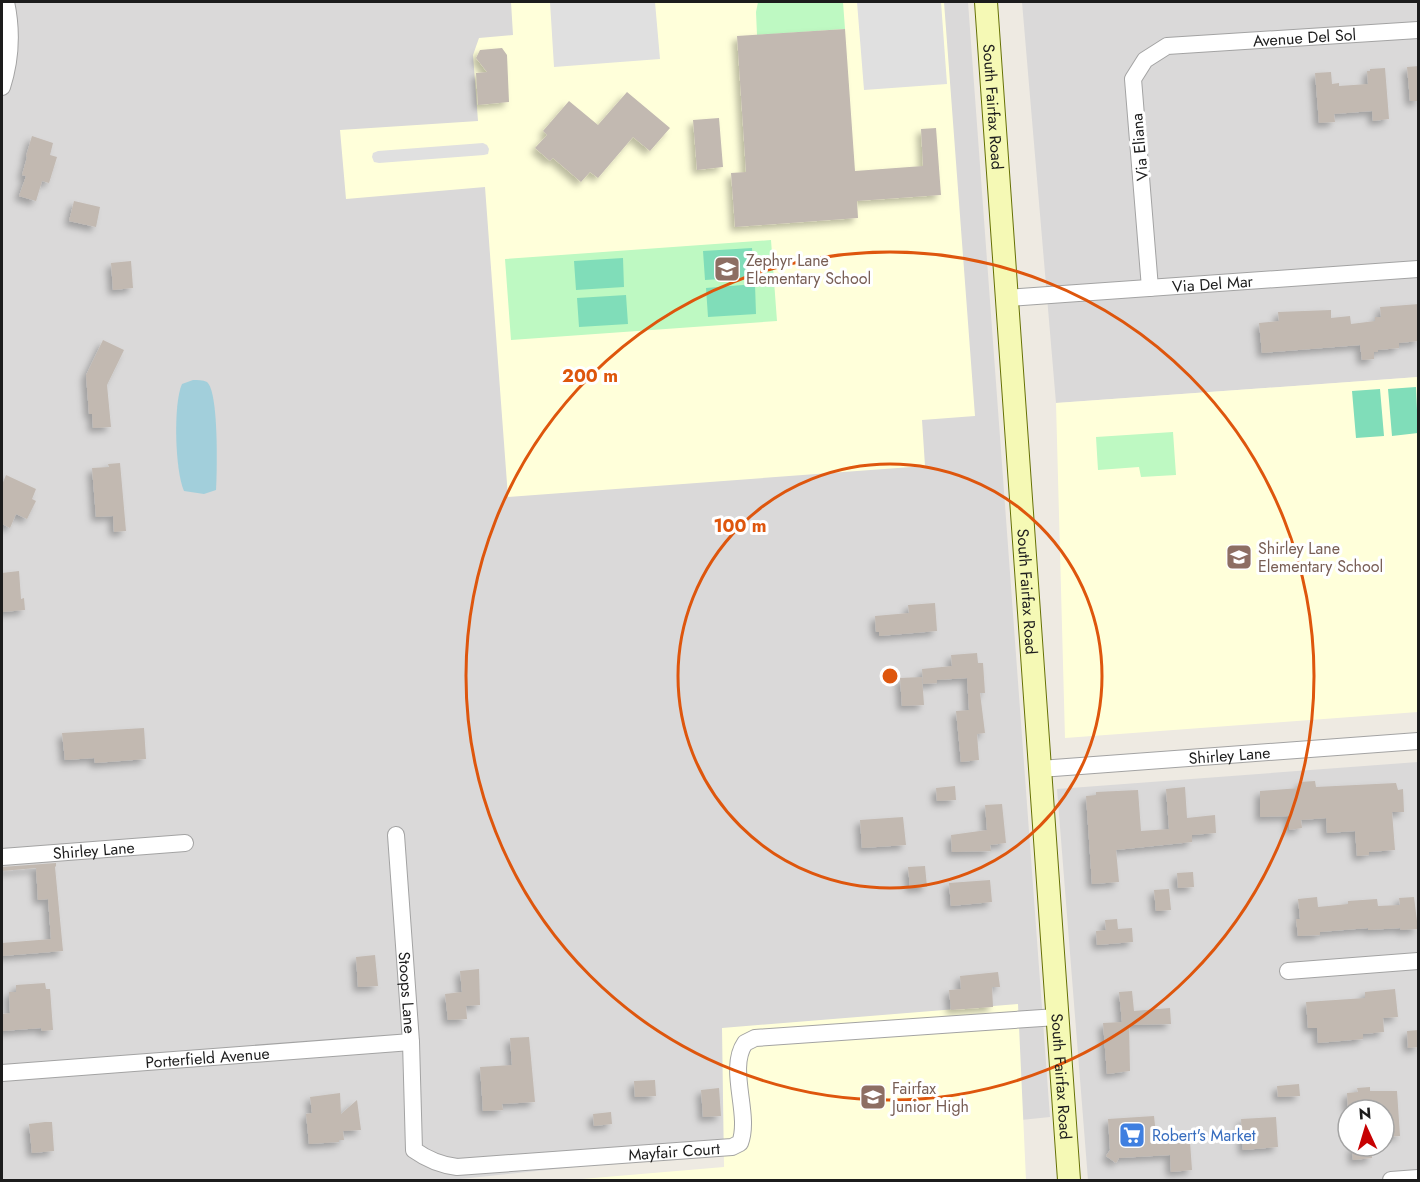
<svg xmlns="http://www.w3.org/2000/svg" width="1420" height="1182" font-family="Jost,sans-serif">
  <defs>
    <filter id="shadow"><feDropShadow dx="-4.5" dy="4.5" stdDeviation="3" flood-color="#0004"/></filter>
  </defs>
  <rect width="100%" height="100%" fill="#eeeae2"/>
  <path fill="#dad9d9" fill-rule="evenodd" d="M2 2H968L1050 1117 451 1180H2Z
    M1022 2H1418V377L1056 403Z
    M1418 762V1180H1088L1057 789ZM1348 1110H1384V1146H1348Z"/>
  <path fill="#ffffda" d="M511 2H944L975 416 922 420 925 466 508 497 485 187 346 199 340 130 478 121 473 55 479 38 513 35Z
    M1418 377V712L1065 738 1056 403Z
    M1018 1004 1026 1180H570L724 1167 722 1028Z"/>
  <path fill="#bef9c2" d="M758 2H843L845 29 757 35 756 12Z
    M771 240 777 321 511 340 505 259Z
    M1173 432 1176 475 1141 477 1139 467 1098 470 1096 437Z"/>
  <path fill="#80ddb9" d="M752 248 754 277 705 280 703 251Z
    M623 258 624 287 576 290 574 261Z
    M755 284 756 314 708 317 706 288Z
    M626 295 628 324 579 327 577 298Z
    M1416 387 1418 433 1392 436 1388 389Z
    M1380 389 1384 436 1356 438 1352 391Z"/>
  <path fill="#e0e0e0" d="M550 2H655L660 59 554 67Z
    M857 2H941L947 84 864 90Z
    M483 143 487 145 489 149 488 154 484 155 379 163 374 162 372 157 373 153 378 151Z"/>
  <path fill="#a2cfdb" d="M193 380C197 380 203 380 207 382 219 392 217 473 216 490L204 494 184 491C175 471 173 404 182 384Z"/>
  <path fill="#c2b9b1" filter="url(#shadow)" d="M845 29 855 171 923 166 921 129 936 128 941 195 857 201 858 218 735 227 731 173 746 172 737 36Z
    M502 48 507 55 509 102 478 105 476 73 487 72 476 58 480 50Z
    M1419 66V101H1410L1407 67Z
    M1385 68 1389 119 1373 121 1372 111 1334 114 1335 122 1319 123 1315 73 1331 72 1332 84 1339 83V86L1368 84 1367 71H1370V69Z
    M627 92 670 128 650 151 633 137 598 178 590 172 581 182 553 158 550 161 535 148 547 135 543 131 569 101 598 125Z
    M719 118 723 167 697 170 693 120Z
    M32 136 53 143 50 155 57 157 49 183 42 181 36 201 19 196 26 176 22 175 27 157 26 156Z
    M74 201 100 207 96 227 69 221Z
    M131 261 133 288 113 290 111 263Z
    M1419 304V341L1399 343V348L1378 350V352H1374V359L1362 360 1360 345 1262 353 1259 323 1279 321 1278 312 1331 310V318L1350 316 1351 324 1375 321V317H1381L1380 307Z
    M103 340 124 350 107 385 111 427 93 428 92 414H89L86 375Z
    M120 463 126 531 114 532 113 516 96 517 92 468 109 467 108 464Z
    M6 475 36 489 32 499 36 501 27 519 16 514 10 528 2 524V485Z
    M19 571 21 599 24 598 25 610 2 612V573Z
    M935 603 937 631 879 636V632H876L875 616 909 613 908 605Z
    M977 653 978 663H983L985 693H980L985 733 977 734 979 760 961 762 956 711 969 710 967 678 937 680V683L923 684 922 669 952 666 951 655Z
    M922 677 924 705 902 706 900 678Z
    M144 728 146 759 95 763 94 758 65 760 62 733Z
    M1315 781 1316 787 1396 783 1398 790 1403 789 1404 812H1392L1395 850 1369 852V855L1357 856 1355 831 1327 833 1326 818 1301 820 1302 828 1289 830V816L1260 817V791L1300 788V782Z
    M955 786 956 800 937 801 936 788Z
    M1185 787 1187 818 1215 815 1216 833 1192 835V842L1116 850 1119 882 1092 884 1086 796 1096 795V792L1138 790 1141 831 1169 829 1166 789Z
    M1002 804 1006 843 990 845 991 851 952 852 951 835 987 830 985 805Z
    M903 817 906 845 862 848 860 820Z
    M56 863V866L55 867 63 951 2 956V943L51 939 48 899 38 900 36 868 2 871V867Z
    M925 866 927 887 910 888 908 867Z
    M1193 872 1194 887 1178 888 1177 873Z
    M990 880 992 902 951 906 949 883Z
    M1169 889 1171 910 1156 911 1154 890Z
    M1317 897 1318 907 1348 904V901L1377 899 1378 906 1400 905 1399 898 1414 897 1418 929 1401 930 1400 928 1368 930V928L1320 932V935L1298 936 1296 919H1300L1298 899Z
    M1117 919 1118 929 1132 928 1133 942 1097 945 1096 931 1106 930 1105 920Z
    M375 955 378 986 358 987 356 957Z
    M479 969 480 1005 466 1006 467 1019 448 1020 445 994 462 992 460 971Z
    M998 972 1000 987H992L993 1007 951 1010 949 990 961 989 960 976Z
    M45 983 46 989H50L53 1030 42 1031 41 1028 2 1031V1014L10 1013 9 992H16V985Z
    M1395 989 1398 1017 1383 1018 1384 1032 1363 1034V1039L1318 1043 1317 1028H1308L1306 1002 1365 998V992Z
    M1132 991 1134 1011 1170 1008 1171 1024 1129 1025 1130 1071 1107 1074 1103 1023 1122 1022 1119 992Z
    M1419 1030V1047L1408 1048 1407 1031Z
    M529 1037 535 1102 502 1104 503 1110 483 1111 480 1067 512 1065 510 1038Z
    M655 1080 656 1096 635 1097 634 1081Z
    M1299 1084 1300 1096 1278 1097 1277 1086Z
    M1370 1087V1091H1397L1400 1136 1384 1137V1109L1348 1110 1347 1093 1358 1092 1357 1088Z
    M719 1088 721 1116 703 1117 701 1090Z
    M340 1093 341 1114 357 1100 361 1130 343 1131 344 1140H339V1142L309 1144 306 1114 312 1113 310 1097Z
    M611 1112 612 1124 594 1126 593 1114Z
    M1154 1116 1157 1144 1190 1142 1192 1170 1171 1172 1170 1155 1119 1158 1116 1163 1106 1156 1110 1150 1108 1119Z
    M1276 1117 1278 1147 1243 1150 1241 1119Z
    M45 1122H52L54 1151 32 1153 29 1124Z
    M1352 1146H1371L1372 1158 1353 1160Z"/>
  <g fill="none" stroke-linecap="round" stroke-linejoin="round">
    <defs>
      <g id="street">
        <path d="M2 87C11 59 12 30 6 2"/>
        <path id="s1" d="M1150 288 1133 79 1145 60 1167 46 1418 30"/>
        <path id="s2" d="M1007 298 1418 269"/>
        <path id="s3" d="M1040 769 1418 741"/>
        <path id="s4" d="M396 835 411 1042 414 1150C428 1160 440 1165 457 1167L732 1147 740 1143C751 1114 727 1069 745 1043L755 1038 1057 1017"/>
        <path id="s5" d="M2 857 185 843"/>
        <path d="M1288 971 1418 961"/>
        <path id="s6" d="M2 1073 411 1042"/>
        <path d="M1391 1180 1418 1178"/>
      </g>
      <g id="secondary">
        <path id="s7" d="M986 2 1069 1180"/>
      </g>
    </defs>
    <use href="#street" stroke="#a3a3a3" stroke-width="18"/>
    <use href="#secondary" stroke="#667105" stroke-width="24"/>
    <use href="#street" stroke="#fff" stroke-width="16"/>
    <use href="#secondary" stroke="#f5f9b5" stroke-width="22"/>
  </g>
  <g fill="none" stroke="#de560d" stroke-width="3">
    <circle cx="890" cy="676" r="212"/>
    <circle cx="890" cy="676" r="424"/>
  </g>
  <defs>
    <symbol id="school-square" viewBox="-11 -11 22 22"><rect x="-9" y="-9" width="18" height="18" rx="4" fill="#8d6e63" stroke="#fff"/><path d="M0-5L7-2L0 1L-7-2ZM-4 1L0 2.5L4 1V4Q0 6-4 4Z" fill="#fff"/></symbol>
    <symbol id="supermarket-square" viewBox="-11 -11 22 22"><rect x="-9" y="-9" width="18" height="18" rx="4" fill="#3f7fe0" stroke="#fff"/><path d="M-6-5.5h2.5l.6 2H6L4.5 2H-2.5L-4.4-4H-6ZM-1.5 3.2a1.3 1.3 0 1 0 .1 0ZM3 3.2a1.3 1.3 0 1 0 .1 0Z" fill="#fff"/></symbol>
  </defs>
  <g fill-rule="evenodd">
    <use href="#school-square" x="712" y="254" width="30" height="30"/>
    <use href="#school-square" x="1224" y="542" width="30" height="30"/>
    <use href="#school-square" x="858" y="1082" width="30" height="30"/>
    <use href="#supermarket-square" x="1117" y="1120" width="30" height="30"/>
  </g>
  <g text-anchor="middle" stroke-width="6" stroke-linejoin="round" paint-order="stroke">
    <g font-size="16" fill="#1c1c1c" stroke="#fff">
      <text dy="6" stroke="none"><textPath href="#s1" startOffset="396">Avenue Del Sol</textPath></text>
      <text dy="6" stroke="none"><textPath href="#s7" startOffset="105">South Fairfax Road</textPath></text>
      <text transform="translate(1139 147) rotate(-95)" y="6">Via Eliana</text>
      <text dy="6" stroke="none"><textPath href="#s2" startOffset="206">Via Del Mar</textPath></text>
      <text dy="6" stroke="none"><textPath href="#s7" startOffset="591">South Fairfax Road</textPath></text>
      <text dy="6" stroke="none"><textPath href="#s3" startOffset="190">Shirley Lane</textPath></text>
      <text dy="6" stroke="none"><textPath href="#s5" startOffset="92">Shirley Lane</textPath></text>
      <text dy="6" stroke="none"><textPath href="#s4" startOffset="158">Stoops Lane</textPath></text>
      <text dy="6" stroke="none"><textPath href="#s6" startOffset="206">Porterfield Avenue</textPath></text>
      <text dy="6" stroke="none"><textPath href="#s7" startOffset="1077">South Fairfax Road</textPath></text>
      <text dy="6" stroke="none"><textPath href="#s4" startOffset="580">Mayfair Court</textPath></text>
    </g>
    <g font-size="16" fill="#785e54" stroke="#fff" text-anchor="start">
      <text x="746" y="266">Zephyr Lane<tspan x="746" dy="18">Elementary School</tspan></text>
      <text x="1258" y="554">Shirley Lane<tspan x="1258" dy="18">Elementary School</tspan></text>
      <text x="892" y="1094">Fairfax<tspan x="892" dy="18">Junior High</tspan></text>
    </g>
    <g font-size="16" fill="#366cbe" stroke="#fff" text-anchor="start">
      <text x="1152" y="1141">Robert's Market</text>
    </g>
  </g>
  <circle cx="890" cy="676" r="9" fill="#de560d" stroke="#fff" stroke-width="3"/>
  <g font-size="18" text-anchor="middle" font-weight="bold" fill="#de560d" stroke="#fff" stroke-width="6" stroke-linejoin="round" paint-order="stroke">
    <text x="590" y="382">200 m</text>
    <text x="740" y="532">100 m</text>
  </g>
  <rect width="1420" height="1182" fill="none" stroke="#1c1c1c" stroke-width="6"/>
  <g transform="translate(1366 1128) rotate(356)"><circle r="28" fill="#ffffff" stroke="#a4a4a4" stroke-width="1.5"/>
  <path d="M0-4.5L10 22L0 15L-10 22Z" fill="#c70102"/>
  <text y="-9" font-size="16" font-weight="bold" text-anchor="middle" fill="#1c1c1c">N</text>
  </g>
</svg>
